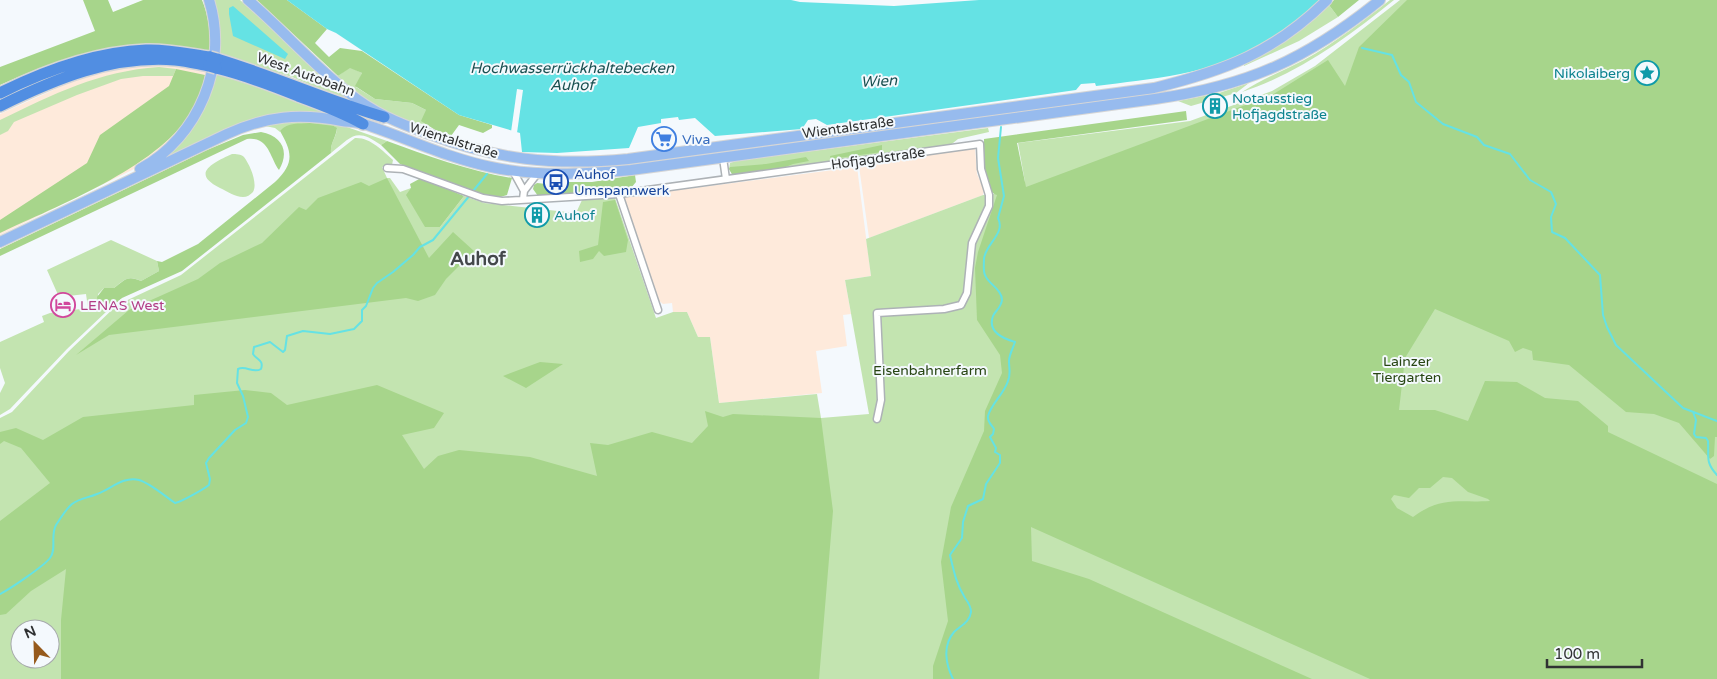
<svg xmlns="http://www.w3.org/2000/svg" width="1717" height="679" font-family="'Varela Round',sans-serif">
  <rect width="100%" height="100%" fill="#f4f9fd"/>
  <path fill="#feeadb" d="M147 64H169L208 70 206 78 182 129 147 162 132 170 0 235V114L73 81 122 67Z
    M975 147 977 174 984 190 983 195 869 238 859 166 864 162Z
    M857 167 871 276 845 280 851 314 843 315 847 346 816 351 822 393 719 403 710 337H698L687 312H673L672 303 663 304 658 300 623 197Z"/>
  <path fill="#c3e4b0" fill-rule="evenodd" d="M212 0H240L271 27 327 81 351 100V102L292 77 219 55V38Z
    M1390 0H1394C1347 38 1299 73 1242 92 1262 79 1283 71 1304 60 1335 43 1363 21 1390 0Z
    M1400 0H1717V679H0V418L12 412 69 351 117 305 181 275 355 138C370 137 383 151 393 160L392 165 382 167 387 178H390L400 192 411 188 440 227 464 196 484 203 576 213 582 200 615 198 656 318 673 312H687L698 337H710L719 403 817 394 821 418 869 414 845 280 871 276 866 239 983 195 993 194 1025 182 1018 143 1190 121 1272 91 1315 66ZM20 629H50V659H20Z
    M1329 5 1338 17 1299 41 1244 66V65C1276 49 1302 30 1329 5Z
    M159 67 176 69 173 76H143L121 79 77 95 14 122 8 131 0 135V120C54 94 99 71 159 67Z
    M350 67 362 73 356 87 375 99 412 103 426 110 427 124C395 124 362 97 337 78L338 76Z
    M216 73 243 80 328 114 288 113 157 163 207 98 211 91Z
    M1249 83 1236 93 1191 106 1178 101 1219 93Z
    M314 121 344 126 387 141 381 145C356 127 352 136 331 153 330 143 336 138 337 129L334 126 280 131V132L275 128 265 126 274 122Z
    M988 128 989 132 958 139 948 147 897 152 739 175 732 174 729 169 730 163 736 161Z
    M232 154C236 154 241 154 244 157 250 165 258 183 253 192 250 195 247 197 243 197 235 197 227 191 220 188 189 173 215 162 232 154Z
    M111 240 157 261 159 271 141 281C128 275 124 280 114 288H104L98 294V303L107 311 67 349 10 409 0 415V393L5 383 0 368V342L44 322 42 316 50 313 88 308 86 294 59 297 47 270Z"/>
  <path fill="#a7d58b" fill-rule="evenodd" d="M83 0H108L113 12 143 0H202C209 17 211 37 210 53L116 48C75 53 38 68 0 85V67L95 31Z
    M257 0H287L327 29 315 43 329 57 340 48 362 51 459 115 492 125V128L483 133 459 125 451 136 437 131 421 121 426 110 412 103 375 99 355 86 362 73 350 68 338 76Z
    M1334 0H1359L1338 17 1329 5Z
    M1407 0H1717V437H1715L1714 456 1710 459 1679 423 1654 414 1626 412 1569 365 1533 360 1532 351 1523 348 1515 352 1509 341 1435 309 1405 358 1399 410H1435L1468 421 1485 381 1517 382 1545 398 1578 401 1608 426V432L1717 484V679H1370L1031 527 1032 561 1089 579 1312 679H933V666L948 621 941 562 951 507 984 431 985 411 1002 373 1000 355 977 320 975 268 978 252 997 195C980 189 984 154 984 139L1186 111 1187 120 1017 143 1026 187 1272 95 1328 60 1345 86 1359 47ZM1443 477 1452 478 1468 492 1488 499 1490 501C1456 503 1442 496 1413 517L1397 508 1391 499 1394 495 1409 498 1419 488H1430Z
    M176 69 205 75C202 89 198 102 190 114 156 168 57 206 0 233V220L87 163 100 135 169 86Z
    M310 123 334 126 337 128C336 138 330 143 331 153L182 271 122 298 107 311 98 303 97 297 104 288H114C125 280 127 275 141 281L159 271 157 261 162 262 198 244 275 182C295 163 292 152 280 131 288 122 299 124 310 123Z
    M261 132C282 136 290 151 279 170 270 158 269 136 247 139L0 256V249L207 150 243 135Z
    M387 141C428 156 469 171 512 178L507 195 497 198 485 196 400 164 381 145Z
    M882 145V152L831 159 830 156Z
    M806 157 809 161 793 164 783 168 739 175 732 174 729 169 730 167 766 164Z
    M635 175 636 182 631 188 538 196 533 189 534 185 537 183 556 185 557 182H592Z
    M387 178 429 258 453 232 474 251 446 279 435 295 418 301 406 298 109 335 76 355 129 310 198 279 220 263 262 243 299 207 306 210 318 198 361 182 369 186Z
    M421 178 464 196 440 227H425L406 195 411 188 410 184Z
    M615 200 628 240 626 252 604 256 599 251 593 259 580 262 579 251 598 245 603 202Z
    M540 362 563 364 526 388 503 376Z
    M377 385 444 413 434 428 402 435 424 469 438 456 459 450 530 457 597 476 590 443 608 445 652 432 692 443 708 426 705 411 723 417 733 414 821 418 833 511 819 679H61V620L66 569 31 591 6 614 0 615V521L50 483 21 448 4 441 0 444V432L16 428 43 440 83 417 194 405V395L245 390 271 393 287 405Z"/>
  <path fill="#65e2e4" d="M287 0H791L800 2 894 6 979 0H1321C1303 17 1283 35 1261 47 1211 74 1151 79 1096 86L1095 83 1081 84 1076 90 827 125 816 119 808 120 802 129 715 136 695 118 679 120 678 117 661 119V123L638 127 629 148 557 153 522 152 520 133 459 115 336 33 327 29Z
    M233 6 288 54 285 59 233 36 229 14V8Z"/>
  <path fill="#f4f9fd" d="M517 89 523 90 517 133 511 132Z"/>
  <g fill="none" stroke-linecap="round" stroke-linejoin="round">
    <path stroke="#65e2e4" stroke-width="2" d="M1362 48 1392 55 1401 75 1409 82 1416 102 1443 124 1477 137 1484 145 1510 154 1530 180 1551 192 1556 204 1551 217 1552 232 1565 238 1600 275 1603 315 1607 327 1616 345 1683 408 1717 421
      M473 191 487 174
      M1693 412 1696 420 1694 434 1696 437 1706 438 1708 441C1709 457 1705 462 1717 475
      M0 594C10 589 44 566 50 558 57 549 50 536 56 525 60 519 66 509 72 504 80 498 88 498 97 494 111 489 123 476 139 480 150 483 166 497 175 503 181 502 204 489 209 485L210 479 206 463 209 458 235 430 246 423 248 417 243 396 237 383 238 369C246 365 253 374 261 369 264 360 257 360 253 354L254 347 270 342 283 352 285 350 287 336 303 331 330 334 354 329 362 321V310L366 306 373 288 377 283 393 272 413 255 420 247 433 240 470 195
      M953 679C946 665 942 646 954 632 960 626 970 622 971 612 971 607 968 602 965 598 956 583 954 572 950 555L962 538 963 522 968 506 983 499 986 484 1000 463V455L995 452 996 448 990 437 993 434 994 429C991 424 987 422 988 416 991 404 1004 394 1008 381 1011 374 1009 369 1009 361 1009 355 1013 348 1015 342 1004 339 987 332 993 316 995 311 1001 308 1002 300 1002 289 988 284 985 275 983 271 984 263 984 259 985 244 1006 234 998 218L1004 196 998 158 1001 127"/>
    <defs>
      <path id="street" d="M723 158 726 179
        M387 168 403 169 483 198 502 201 619 194 980 144 981 169 989 195V206L972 243 967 293 961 305 944 309 877 313 881 400 877 419
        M513 171 524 191
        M619 194 658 310
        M523 199 524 191 537 174"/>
      <path id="primary" d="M248 0C283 30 313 65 349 93 372 112 398 123 426 133 497 160 553 166 628 159L1154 88C1224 71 1275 52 1327 0
        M140 169C199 137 229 64 209 0
        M0 242 227 134C266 116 299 113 342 121 349 122 357 122 364 124 407 138 447 158 491 167 538 177 584 174 631 170L1155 99C1248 86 1307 59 1380 0"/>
      <path id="highway" d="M217 59C274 76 328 101 384 117
        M216 68C244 75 271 85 298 96 320 104 342 112 363 124
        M0 93C46 70 95 52 146 50 167 49 189 54 210 57
        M0 106C55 79 112 55 175 60 187 61 198 64 209 66"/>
    </defs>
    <use href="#street" stroke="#adb2b6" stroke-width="9"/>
    <use href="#primary" stroke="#d6d6d6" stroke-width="12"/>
    <use href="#highway" stroke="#d6d6d6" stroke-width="14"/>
    <use href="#street" stroke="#fff" stroke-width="6"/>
    <use href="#primary" stroke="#97bbee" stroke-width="10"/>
    <use href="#highway" stroke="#518ee2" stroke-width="11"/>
    <defs>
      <path id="highway-bridge" d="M210 57 217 59
        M209 66 216 68"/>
    </defs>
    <use href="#highway-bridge" stroke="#d6d6d6" stroke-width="14" stroke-linecap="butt"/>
    <use href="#highway-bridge" stroke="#518ee2" stroke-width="11"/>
  </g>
  <defs>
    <symbol id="sight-ring" viewBox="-11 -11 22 22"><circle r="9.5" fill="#f4f9fd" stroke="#0f9aa8" stroke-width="1.5"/><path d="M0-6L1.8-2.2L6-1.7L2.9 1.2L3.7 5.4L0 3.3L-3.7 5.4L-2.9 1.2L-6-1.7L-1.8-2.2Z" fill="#0f9aa8"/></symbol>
    <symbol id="building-ring" viewBox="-11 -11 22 22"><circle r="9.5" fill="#f4f9fd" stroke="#0f9aa8" stroke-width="1.5"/><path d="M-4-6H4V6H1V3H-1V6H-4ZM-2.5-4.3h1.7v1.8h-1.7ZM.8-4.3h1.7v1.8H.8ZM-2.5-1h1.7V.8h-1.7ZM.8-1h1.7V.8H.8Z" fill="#0f9aa8"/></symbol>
    <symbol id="supermarket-ring" viewBox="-11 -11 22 22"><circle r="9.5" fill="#f4f9fd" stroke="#3f7fe0" stroke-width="1.5"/><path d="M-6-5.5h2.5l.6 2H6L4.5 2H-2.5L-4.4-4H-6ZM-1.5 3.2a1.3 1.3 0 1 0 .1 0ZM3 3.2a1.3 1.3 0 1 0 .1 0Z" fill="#3f7fe0"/></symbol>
    <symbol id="bus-ring" viewBox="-11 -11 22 22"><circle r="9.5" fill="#f4f9fd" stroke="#1a4fb4" stroke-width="1.5"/><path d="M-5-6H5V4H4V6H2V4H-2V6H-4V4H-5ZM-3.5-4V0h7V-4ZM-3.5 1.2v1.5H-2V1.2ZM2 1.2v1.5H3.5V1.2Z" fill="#1a4fb4"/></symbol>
    <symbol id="hotel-ring" viewBox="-11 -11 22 22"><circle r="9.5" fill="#f4f9fd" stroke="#d1479c" stroke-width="1.5"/><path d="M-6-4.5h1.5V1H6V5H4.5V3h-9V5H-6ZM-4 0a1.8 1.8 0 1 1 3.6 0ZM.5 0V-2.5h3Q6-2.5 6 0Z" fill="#d1479c"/></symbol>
  </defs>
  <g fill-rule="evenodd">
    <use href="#sight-ring" x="1633" y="59" width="28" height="28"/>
    <use href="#building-ring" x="1201" y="92" width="28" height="28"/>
    <use href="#supermarket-ring" x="650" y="125" width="28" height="28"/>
    <use href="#bus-ring" x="542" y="168" width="28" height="28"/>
    <use href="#building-ring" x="523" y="201" width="28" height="28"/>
    <use href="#hotel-ring" x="49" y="291" width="28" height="28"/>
  </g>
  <g text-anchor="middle" stroke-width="4" stroke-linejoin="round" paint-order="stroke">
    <g font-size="14" fill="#0d838f" stroke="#f4f9fd" text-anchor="start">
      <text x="1630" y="78" text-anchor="end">Nikolaiberg</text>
      <text x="1232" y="103">Notausstieg<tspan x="1232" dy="16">Hofjagdstraße</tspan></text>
      <text x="554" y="220">Auhof</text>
    </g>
    <g font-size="14" fill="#303233" stroke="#f4f9fd">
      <text transform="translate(306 74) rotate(20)" y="5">West Autobahn</text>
      <text transform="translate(848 127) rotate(-8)" y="5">Wientalstraße</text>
      <text transform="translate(454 140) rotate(17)" y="5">Wientalstraße</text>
      <text transform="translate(878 158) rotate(-8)" y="5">Hofjagdstraße</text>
    </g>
    <g font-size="14" fill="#366cbe" stroke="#f4f9fd" text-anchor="start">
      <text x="682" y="144">Viva</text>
    </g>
    <g font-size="14" fill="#164399" stroke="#f4f9fd" text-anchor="start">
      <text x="574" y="179">Auhof<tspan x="574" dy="16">Umspannwerk</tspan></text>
    </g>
    <g font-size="14" fill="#b23c85" stroke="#f4f9fd" text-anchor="start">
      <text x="80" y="310">LENAS West</text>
    </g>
    <g font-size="14" fill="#274512" stroke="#f4f9fd">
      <text x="1407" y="366">Lainzer<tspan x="1407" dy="16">Tiergarten</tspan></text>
      <text x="930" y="375">Eisenbahnerfarm</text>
    </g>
    <g font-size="15" font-style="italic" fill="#195051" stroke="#f4f9fd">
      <text x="572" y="73">Hochwasserrückhaltebecken<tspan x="572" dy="17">Auhof</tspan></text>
      <text transform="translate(879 81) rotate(-3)" y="5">Wien</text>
    </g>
    <g font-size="19" font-weight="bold" fill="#44484b" stroke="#f4f9fd">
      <text x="478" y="265">Auhof</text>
    </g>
  </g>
  <g transform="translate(35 644) rotate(337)"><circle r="24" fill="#f4f9fd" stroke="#a6a9ac"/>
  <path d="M0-4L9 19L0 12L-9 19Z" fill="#965a1c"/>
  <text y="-8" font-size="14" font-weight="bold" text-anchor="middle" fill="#303233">N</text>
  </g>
  <path d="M1547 659v8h95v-8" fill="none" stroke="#303233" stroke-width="2.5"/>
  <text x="1554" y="659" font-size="15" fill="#303233" stroke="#f4f9fd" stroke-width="4" paint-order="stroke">100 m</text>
</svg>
